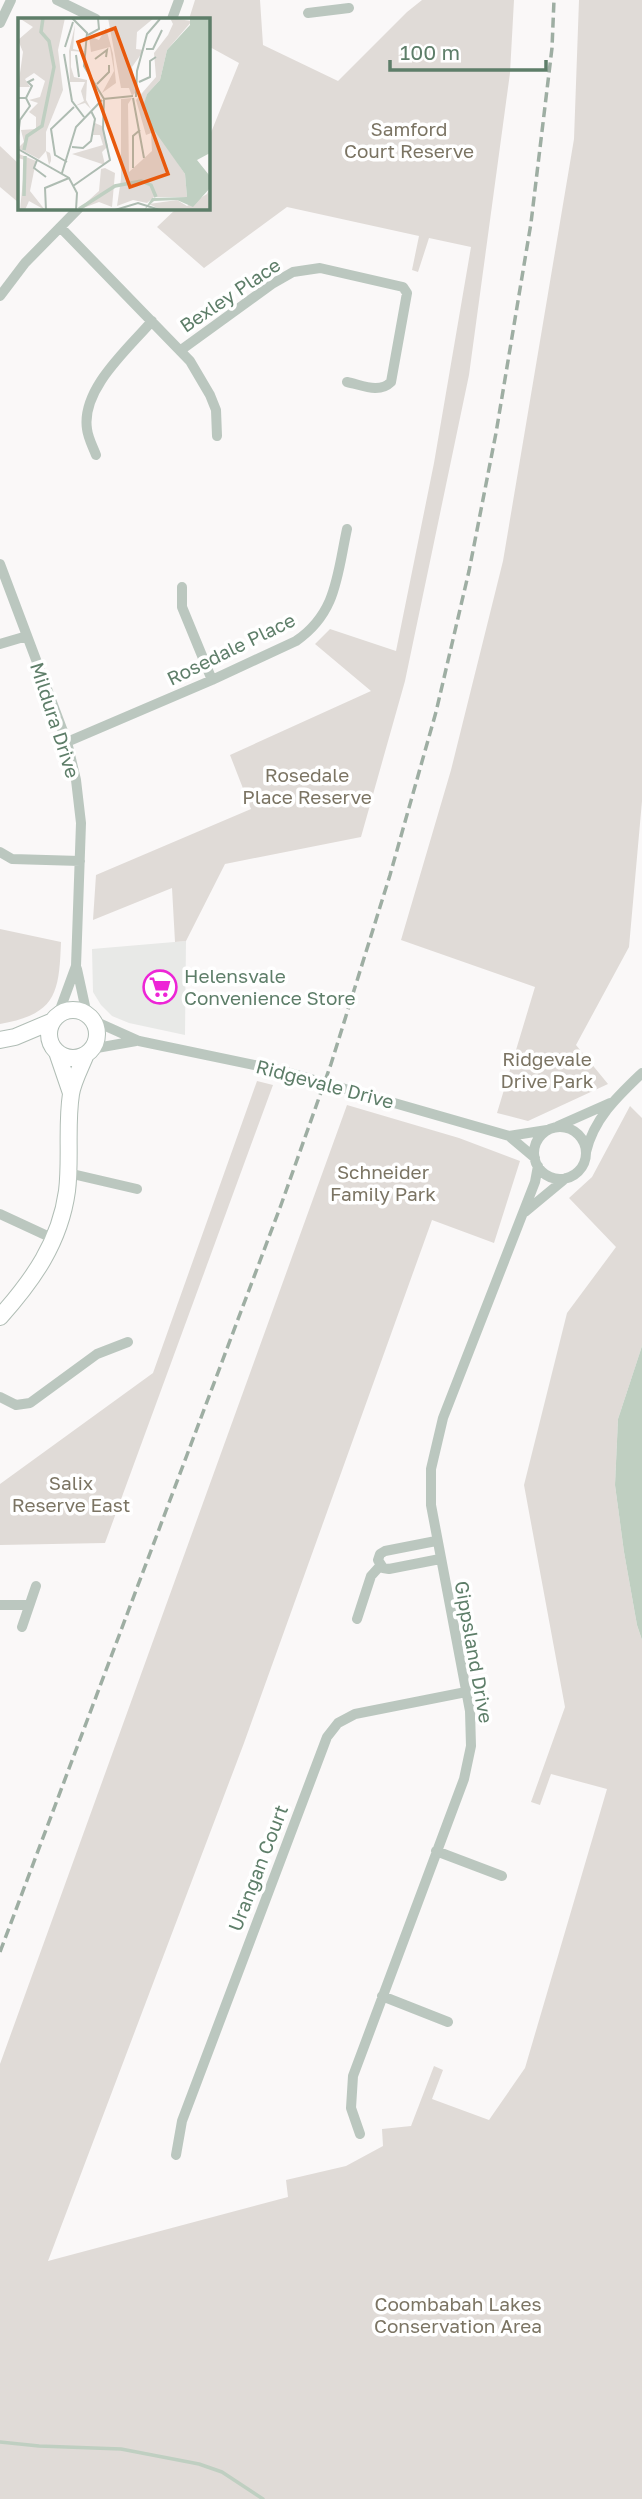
<svg xmlns="http://www.w3.org/2000/svg" width="642" height="2499" font-family="'Golos Text',sans-serif">
  <rect width="100%" height="100%" fill="#faf8f8"/>
  <path fill="#e8e9e7" d="M186 941 185 1035 129 1023 112 1016 101 1005 93 992 92 949Z"/>
  <path fill="#e0dbd7" d="M195 0H260L263 45 338 81 407 12 422 0H514L510 73 469 375 405 681 361 837 225 864 186 941 175 942 172 888 93 920 96 875 251 809 230 755 371 691 315 644 330 629 396 651 434 463 471 247 429 238 418 272 412 270 419 236 287 207 204 268 157 227 177 208H208V140L239 63 208 46V19H189Z
    M579 0H642V801L629 947 576 1045 608 1084 528 1121 497 1113 535 987 401 940 451 770 503 561 574 139Z
    M0 146 19 164V203L0 187Z
    M0 929 61 942C59 994 56 1014 0 1024Z
    M257 1081 273 1085 105 1543 0 1545V1484L153 1373Z
    M347 1105 459 1138 520 1161 494 1243 432 1220 244 1743 48 2261 288 2197 286 2180 346 2166 383 2146 382 2129 411 2126 434 2066 443 2070 432 2099 489 2120 525 2068 607 1789 551 1774 540 1805 531 1802 565 1707 524 1485 567 1313 616 1247 569 1198 592 1177 630 1106 642 1118V1346L618 1419 615 1485 624 1552 637 1625 642 1640V2499H0V2064Z"/>
  <path fill="#bfcfc1" d="M642 1346V1640L637 1625 624 1552 615 1485 618 1419Z"/>
  <g fill="none" stroke-linecap="round" stroke-linejoin="round">
    <path stroke="#bfcfc1" stroke-width="3.5" d="M0 2442 39 2446 121 2449 199 2464 222 2472 263 2499"/>
    <defs>
      <path id="secondary" d="M49 1034a24 24 0 1 1 48 0a24 24 0 1 1-48 0Z
        M0 1040 15 1037 53 1021
        M57 1052 71 1093
        M0 1317C33 1280 60 1242 67 1191 71 1159 66 1126 71 1094 73 1081 81 1067 86 1054"/>
    </defs>
    <use href="#secondary" stroke="#b0bdb5" stroke-width="18"/>
    <path stroke="#bbc7bf" stroke-width="10" d="M57 0 96 19
      M308 13 349 8
      M172 19 179 0
      M0 23 11 0
      M61 228 190 361 210 395 216 410 217 436
      M0 296 25 263 79 208
      M181 350 272 284 293 272 320 268 403 287 407 293 391 382C379 394 362 385 347 382
      M96 455C93 447 88 438 87 429 81 389 128 349 152 321
      M0 564 67 742 76 780 81 823 76 966 58 1015
      M182 587V607L212 680
      M0 644 27 636
      M67 742 212 680 296 641C337 613 337 575 347 529
      M0 852 12 859 80 861
      M77 969 87 1015
      M92 1020 139 1041 283 1071
      M91 1049 136 1041
      M335 1086 509 1136 535 1158
      M558 1126 610 1103
      M534 1153a26 26 0 1 1 52 0a26 26 0 1 1-52 0Z
      M509 1136 547 1130
      M586 1152C594 1118 618 1096 642 1073
      M68 1173 137 1189
      M525 1212 566 1178
      M0 1214 54 1239
      M0 1397 16 1405 30 1403 97 1354 128 1342
      M436 1541 385 1551 380 1554 378 1560 383 1568 389 1569 440 1559
      M0 1605H29
      M357 1619 371 1576 380 1566
      M22 1627 36 1586
      M436 1851 502 1876
      M382 1996 448 2022
      M360 2134 351 2108 353 2076 464 1779 471 1746 470 1711 431 1505V1469L443 1418 535 1182 538 1166
      M176 2155 182 2121 327 1737 338 1723 355 1714 466 1692"/>
    <use href="#secondary" stroke="#fff" stroke-width="16"/>
    <path stroke="#9eaea3" stroke-width="3.5" stroke-dasharray="10 5" stroke-linecap="butt" d="M0 1952 281 1205 331 1064 390 875 436 712 469 571 496 433 531 223 552 48 554 0"/>
    <path stroke="#bbc7bf" stroke-width="10" d="M283 1071 335 1086"/>
  </g>
  <defs>
    <symbol id="supermarket-ring" viewBox="-11 -11 22 22"><circle r="9.5" fill="#fff" stroke="#ed25d6" stroke-width="1.5"/><path d="M-6-5.5h2.5l.6 2H6L4.5 2H-2.5L-4.4-4H-6ZM-1.5 3.2a1.3 1.3 0 1 0 .1 0ZM3 3.2a1.3 1.3 0 1 0 .1 0Z" fill="#ed25d6"/></symbol>
  </defs>
  <g fill-rule="evenodd">
    <use href="#supermarket-ring" x="141" y="968" width="38" height="38"/>
  </g>
  <g text-anchor="middle" stroke-width="7" stroke-linejoin="round" paint-order="stroke">
    <g font-size="19" fill="#7b7463" stroke="#fff">
      <text x="409" y="136">Samford<tspan x="409" dy="22">Court Reserve</tspan></text>
      <text x="307" y="782">Rosedale<tspan x="307" dy="22">Place Reserve</tspan></text>
      <text x="547" y="1066">Ridgevale<tspan x="547" dy="22">Drive Park</tspan></text>
      <text x="383" y="1179">Schneider<tspan x="383" dy="22">Family Park</tspan></text>
      <text x="71" y="1490">Salix<tspan x="71" dy="22">Reserve East</tspan></text>
      <text x="458" y="2311">Coombabah Lakes<tspan x="458" dy="22">Conservation Area</tspan></text>
    </g>
    <g font-size="19" fill="#5e7e69" stroke="#fff">
      <text transform="translate(230 295) rotate(-34)" y="7">Bexley Place</text>
      <text transform="translate(231 649) rotate(-26)" y="7">Rosedale Place</text>
      <text transform="translate(55 720) rotate(72)" y="7">Mildura Drive</text>
      <text transform="translate(325 1084) rotate(15)" y="7">Ridgevale Drive</text>
      <text transform="translate(474 1652) rotate(80)" y="7">Gippsland Drive</text>
      <text transform="translate(258 1868) rotate(-69)" y="7">Urangan Court</text>
    </g>
    <g font-size="19" fill="#5e7e69" stroke="#fff" text-anchor="start">
      <text x="184" y="983">Helensvale<tspan x="184" dy="22">Convenience Store</tspan></text>
    </g>
  </g>
  <g transform="translate(18 18)">
    <rect width="192" height="192" fill="#faf8f8"/>
    <path d="M1 0H47L40 32 45 72 28 114V133L32 135 33 139V143L31 147 28 133 21 141 0 130 6 124 3 112 18 111V99L11 94 20 85 11 82 22 79 27 63 16 55 7 61 12 69H0L5 34 0 22 15 9ZM90 0H136L119 14 118 31 126 32 114 49 118 74 114 78 111 70H103ZM152 0 174 3 149 32 142 62 129 76 125 93 167 156 169 179H136L129 185 115 182 99 188 103 161V81L114 80 110 86 111 154 134 133 133 115 128 117 118 82 138 59 136 35 150 17 155 6ZM57 7 55 31 68 34 53 33V49L56 59 69 62 68 82 73 91 67 85 57 88 66 83 63 73 67 64H52L51 33ZM88 10 95 36 98 65 84 75 96 53 92 29 73 34 71 18 81 22ZM77 105 84 108 90 128 84 134 87 147 54 136 85 127 82 117H75ZM1 136 18 143 12 173 27 192 11 183 7 192H2L7 142 0 140ZM87 150 97 155 94 189 81 184 60 192 81 173 83 151ZM192 169V192H143L131 186 159 182 169 188 189 176Z" fill="#e0dbd7"/>
    <path d="M172 0H192V135L179 142 191 157 192 170 175 189 159 182 136 183 126 192 134 180 169 179 167 156 131 105 125 89 129 76 142 62 149 32 172 7Z" fill="#bfcfc1"/>
    <path fill="none" stroke="#bfcfc1" stroke-width="3.5" d="M6 132 9 118 24 108 36 49 31 23 23 14 25 0M6 178 7 138M61 191 97 168 123 163 133 167 138 179"/>
    <path fill="none" stroke="#aebcb2" stroke-width="2" d="M54 0 69 15 66 48 86 81M70 17 81 11 80 0M47 29 55 4M128 31H135L144 12M46 36 54 83 66 99M58 37 61 59M77 41 89 32 88 39M121 64 132 59V43L138 39M79 66 91 54V47M118 79 119 53 129 16 142 1M0 80H8L12 88 2 102 0 118M8 80 14 68 10 64 16 61M115 80 126 140M85 81 115 78M54 129 65 130 73 123 77 101 73 93M0 131 51 160 59 175 58 192M19 142 16 150 28 159M49 144 37 137 33 111 56 89M115 150V118L122 112M44 155 58 109 84 82M55 168 92 142 85 111 86 81M28 192 27 170 51 160M97 192 120 185 142 192"/>
    <path fill="#e8590c" fill-opacity="0.15" stroke="#e8590c" stroke-width="3.5" d="M97 10 150 156 112 169 60 24Z"/>
    <rect width="192" height="192" fill="none" stroke="#5e7e69" stroke-width="3.5"/>
  </g>
  <path d="M390 60v10h156v-10" fill="none" stroke="#5e7e69" stroke-width="3.5"/>
  <text x="400" y="60" font-size="21" fill="#5e7e69" stroke="#ffffff" stroke-width="5" paint-order="stroke">100 m</text>
</svg>
